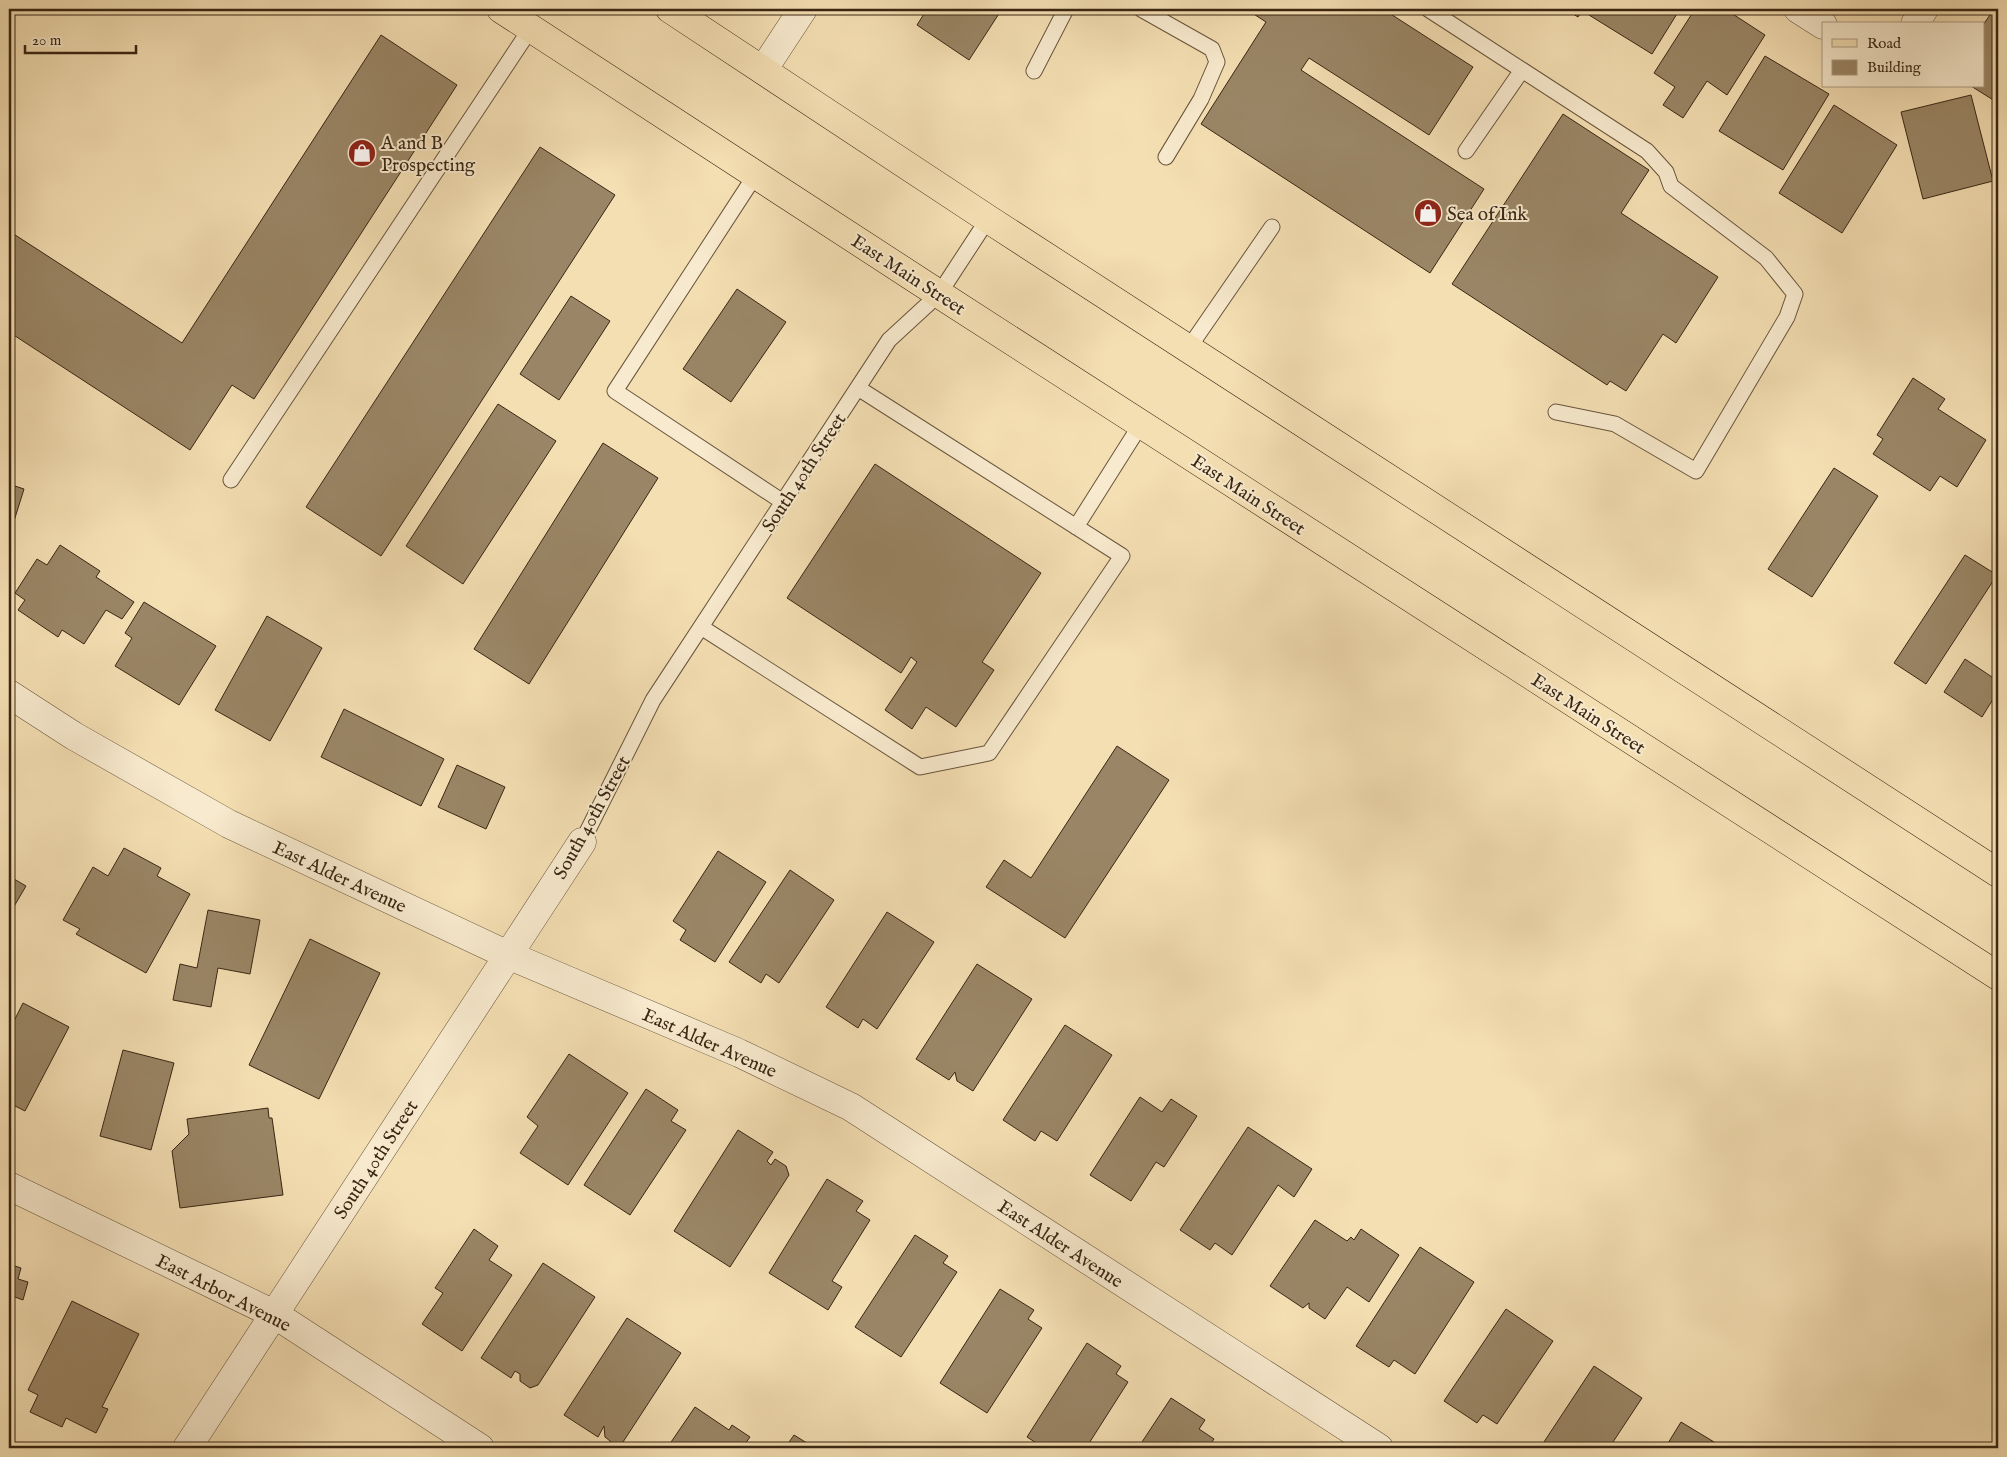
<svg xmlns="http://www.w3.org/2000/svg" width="2007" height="1457" font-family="'IM FELL English',serif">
  <rect width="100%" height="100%" fill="#f4dfb3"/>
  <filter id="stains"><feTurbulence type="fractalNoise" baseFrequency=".004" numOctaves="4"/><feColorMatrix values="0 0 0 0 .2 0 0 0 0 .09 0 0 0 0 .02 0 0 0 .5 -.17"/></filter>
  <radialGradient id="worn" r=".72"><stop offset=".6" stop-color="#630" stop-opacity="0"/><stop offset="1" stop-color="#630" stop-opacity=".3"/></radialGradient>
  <path fill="#9a8666" stroke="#392613" d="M927 9H1002L969 60 917 25Z
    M1246 9H1387L1386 11 1473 67 1429 135 1309 58 1301 70 1484 189 1430 273 1201 124 1266 22Z
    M1565 9H1583L1578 17Z
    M1593 9H1680L1652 54 1589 15Z
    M1695 9H1725L1765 35 1727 95 1707 81 1683 118 1663 105 1675 87 1654 73Z
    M1992 12 1998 16V103L1971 86H1983V25Z
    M381 35 457 85 254 399 232 385 190 450 9 332V231L182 343Z
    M1765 56 1829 94 1783 170 1719 131Z
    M1971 95 1993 181 1923 199 1901 112Z
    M1834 105 1897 145 1842 233 1779 193Z
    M1563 114 1649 170 1621 213 1718 277 1676 343 1663 334 1626 391 1610 381 1607 385 1452 284Z
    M540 147 615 195 381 556 306 507Z
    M737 289 786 322 731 402 683 369Z
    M571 296 610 321 559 400 520 374Z
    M1913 378 1945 399 1938 409 1986 440 1957 487 1940 476 1930 491 1873 454 1883 439 1877 435Z
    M498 404 556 441 463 584 406 546Z
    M603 443 658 478 529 684 474 649Z
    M875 464 1041 573 982 662 994 670 956 727 926 707 912 729 885 710 917 662 911 657 901 673 787 598Z
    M1834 468 1878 496 1812 597 1768 569Z
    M9 484 24 489 9 537Z
    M60 545 100 571 96 577 134 602 122 619 106 610 84 644 62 630 58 637 18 610 25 600 15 593 37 559 47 565Z
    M1965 555 1997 575 1926 684 1894 663Z
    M144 602 216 646 179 705 115 666 132 638 125 633Z
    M267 616 322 648 270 741 215 710Z
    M1965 659 1998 681V691L1982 717 1944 692Z
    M344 709 444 759 421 806 321 757Z
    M1117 746 1169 780 1065 938 986 887 1004 860 1031 878Z
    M457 765 505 787 486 829 438 807Z
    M124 848 161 868 157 876 190 894 146 973 76 934 80 929 63 920 93 867 108 876Z
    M718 851 766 882 715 962 680 940 686 930 673 921Z
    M790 870 834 900 779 983 766 974 761 983 729 962Z
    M9 876 26 886 9 915Z
    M208 910 260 920 250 974 218 968 211 1007 173 1000 180 964 197 968Z
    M887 912 934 942 877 1029 863 1019 858 1028 826 1007Z
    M310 939 380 973 319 1099 249 1065Z
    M977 964 1032 999 973 1091 957 1081 955 1072 949 1080 916 1059Z
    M23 1003 69 1027 25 1111 9 1103V1031Z
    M1065 1025 1112 1055 1057 1141 1041 1131 1035 1141 1003 1120Z
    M123 1050 174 1063 151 1150 100 1136Z
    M569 1054 628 1093 568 1185 520 1153 538 1126 527 1117Z
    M646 1089 678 1110 671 1121 686 1130 630 1215 584 1185Z
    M1140 1097 1162 1112 1171 1099 1197 1116 1164 1167 1156 1162 1131 1201 1090 1175Z
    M268 1108 269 1118H272L283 1195 180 1208 172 1151 189 1134 187 1119Z
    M1248 1127 1312 1169 1294 1197 1278 1185 1232 1255 1215 1243 1210 1250 1180 1230Z
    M738 1130 773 1152 767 1161 771 1165 775 1159 786 1166 789 1175 730 1267 674 1231Z
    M827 1179 863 1201 856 1211 870 1220 832 1281 842 1287 828 1310 769 1273Z
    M1315 1220 1347 1241 1351 1237 1354 1240 1361 1229 1399 1255 1369 1302 1347 1287 1325 1319 1309 1308V1303L1303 1308 1270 1286Z
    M474 1229 498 1246 489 1260 512 1275 462 1351 422 1324 443 1293 435 1288Z
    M915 1235 948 1256 943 1263 957 1272 901 1357 855 1327Z
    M1420 1247 1474 1282 1415 1374 1394 1360 1389 1367 1356 1346Z
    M543 1263 595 1297 538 1385 530 1388 520 1381V1374L515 1371 511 1378 481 1358Z
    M9 1264 21 1268 18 1279 28 1282 23 1300 12 1296 9 1307Z
    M1000 1289 1034 1310 1028 1319 1042 1328 987 1413 940 1383Z
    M72 1301 139 1334 102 1407 108 1409 96 1433 66 1418 62 1427 30 1412 38 1395 28 1390Z
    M1506 1309 1553 1341 1497 1424 1483 1415 1477 1423 1444 1401Z
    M627 1318 681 1353 623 1442 615 1445 605 1437 604 1426 598 1437 564 1415Z
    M1087 1343 1121 1366 1116 1374 1128 1382 1086 1448H1044L1027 1437Z
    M1594 1366 1642 1398 1609 1448H1540Z
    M1171 1398 1205 1420 1199 1429 1214 1439 1208 1448H1138Z
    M695 1407 729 1430 732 1425 750 1437 742 1448H667Z
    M1681 1422 1724 1448H1665Z
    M794 1435 815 1448H785Z"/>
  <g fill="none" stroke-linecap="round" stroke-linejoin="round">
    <defs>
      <path id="service" d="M1141 9 1212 49 1217 62 1201 99 1166 157
        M1428 9 1522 70 1466 151
        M1522 70 1647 151 1666 172 1671 186 1766 258 1795 294 1787 317 1696 471 1615 424 1556 412
        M1034 71 1066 9
        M756 174 615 391 783 502
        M1188 349 1272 227
        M231 480 531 28
        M1076 527 1141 424
        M701 627 920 767 989 753 1122 556 858 388
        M582 842 653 700 889 340 939 294 988 219"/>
      <path id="minor" d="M1798 9 1823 25
        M1915 24 1924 9
        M763 70 803 9
        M9 694 74 736 229 824 508 955 739 1053 851 1107 1379 1448
        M9 1186 274 1314 480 1448
        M187 1448 582 842"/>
      <path id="primary" d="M501 9 939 294 1998 976
        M670 9 988 219 1998 873"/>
    </defs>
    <use href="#service" stroke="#68543b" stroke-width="17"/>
    <use href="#minor" stroke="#68543b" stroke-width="29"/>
    <use href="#primary" stroke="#392613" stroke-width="29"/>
    <use href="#service" stroke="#f8eace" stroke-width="15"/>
    <use href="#minor" stroke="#f8eace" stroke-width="28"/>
    <use href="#primary" stroke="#f4dfb3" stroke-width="28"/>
  </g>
  <defs>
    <symbol id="shop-disc" viewBox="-11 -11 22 22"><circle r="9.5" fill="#8f2418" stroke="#f8eace"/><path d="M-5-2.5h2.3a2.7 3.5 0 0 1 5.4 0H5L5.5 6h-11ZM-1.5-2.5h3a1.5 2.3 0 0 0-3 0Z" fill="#fff"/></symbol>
  </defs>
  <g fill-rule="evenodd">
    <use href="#shop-disc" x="346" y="137" width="32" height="32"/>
    <use href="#shop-disc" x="1412" y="197" width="32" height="32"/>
  </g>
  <g text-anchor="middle" stroke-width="4" stroke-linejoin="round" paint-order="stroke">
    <g font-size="19" fill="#392613" stroke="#f8eace" text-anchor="start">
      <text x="381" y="149">A and B<tspan x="381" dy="22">Prospecting</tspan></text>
      <text x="1447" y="220">Sea of Ink</text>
    </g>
    <g font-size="19" fill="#392613" stroke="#f8eace">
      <text transform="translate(909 274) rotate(33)" y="7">East Main Street</text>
      <text transform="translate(803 472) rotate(-57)" y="7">South 40th Street</text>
      <text transform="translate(1249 494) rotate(33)" y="7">East Main Street</text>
      <text transform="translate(1589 713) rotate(33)" y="7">East Main Street</text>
      <text transform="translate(591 817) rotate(-61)" y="7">South 40th Street</text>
      <text transform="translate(340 876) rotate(25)" y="7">East Alder Avenue</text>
      <text transform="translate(710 1042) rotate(24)" y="7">East Alder Avenue</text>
      <text transform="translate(375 1159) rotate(-57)" y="7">South 40th Street</text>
      <text transform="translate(1061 1243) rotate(33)" y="7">East Alder Avenue</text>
      <text transform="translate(224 1292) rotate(27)" y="7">East Arbor Avenue</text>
    </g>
  </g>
  <rect width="2007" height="1457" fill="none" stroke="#f4dfb3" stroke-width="30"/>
  <rect x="10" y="10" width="1987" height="1437" fill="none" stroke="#392613" stroke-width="2.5"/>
  <rect x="15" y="15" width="1977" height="1427" fill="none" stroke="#392613"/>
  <rect x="1822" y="22" width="162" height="65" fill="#f8eace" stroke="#ac9c83"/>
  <rect x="1832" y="39" width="25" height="8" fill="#f4dfb3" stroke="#ac9c83"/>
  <text x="1867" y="48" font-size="15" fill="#392613">Road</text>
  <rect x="1832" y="60" width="25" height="15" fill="#9a8666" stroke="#ac9c83"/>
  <text x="1867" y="72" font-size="15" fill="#392613">Building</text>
  <path d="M25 45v8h111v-8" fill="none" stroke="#392613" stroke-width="2.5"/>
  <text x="32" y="45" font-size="15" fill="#392613" stroke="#f8eace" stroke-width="4" paint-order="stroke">20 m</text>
  <rect width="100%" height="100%" filter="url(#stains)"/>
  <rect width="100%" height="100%" fill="url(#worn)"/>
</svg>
